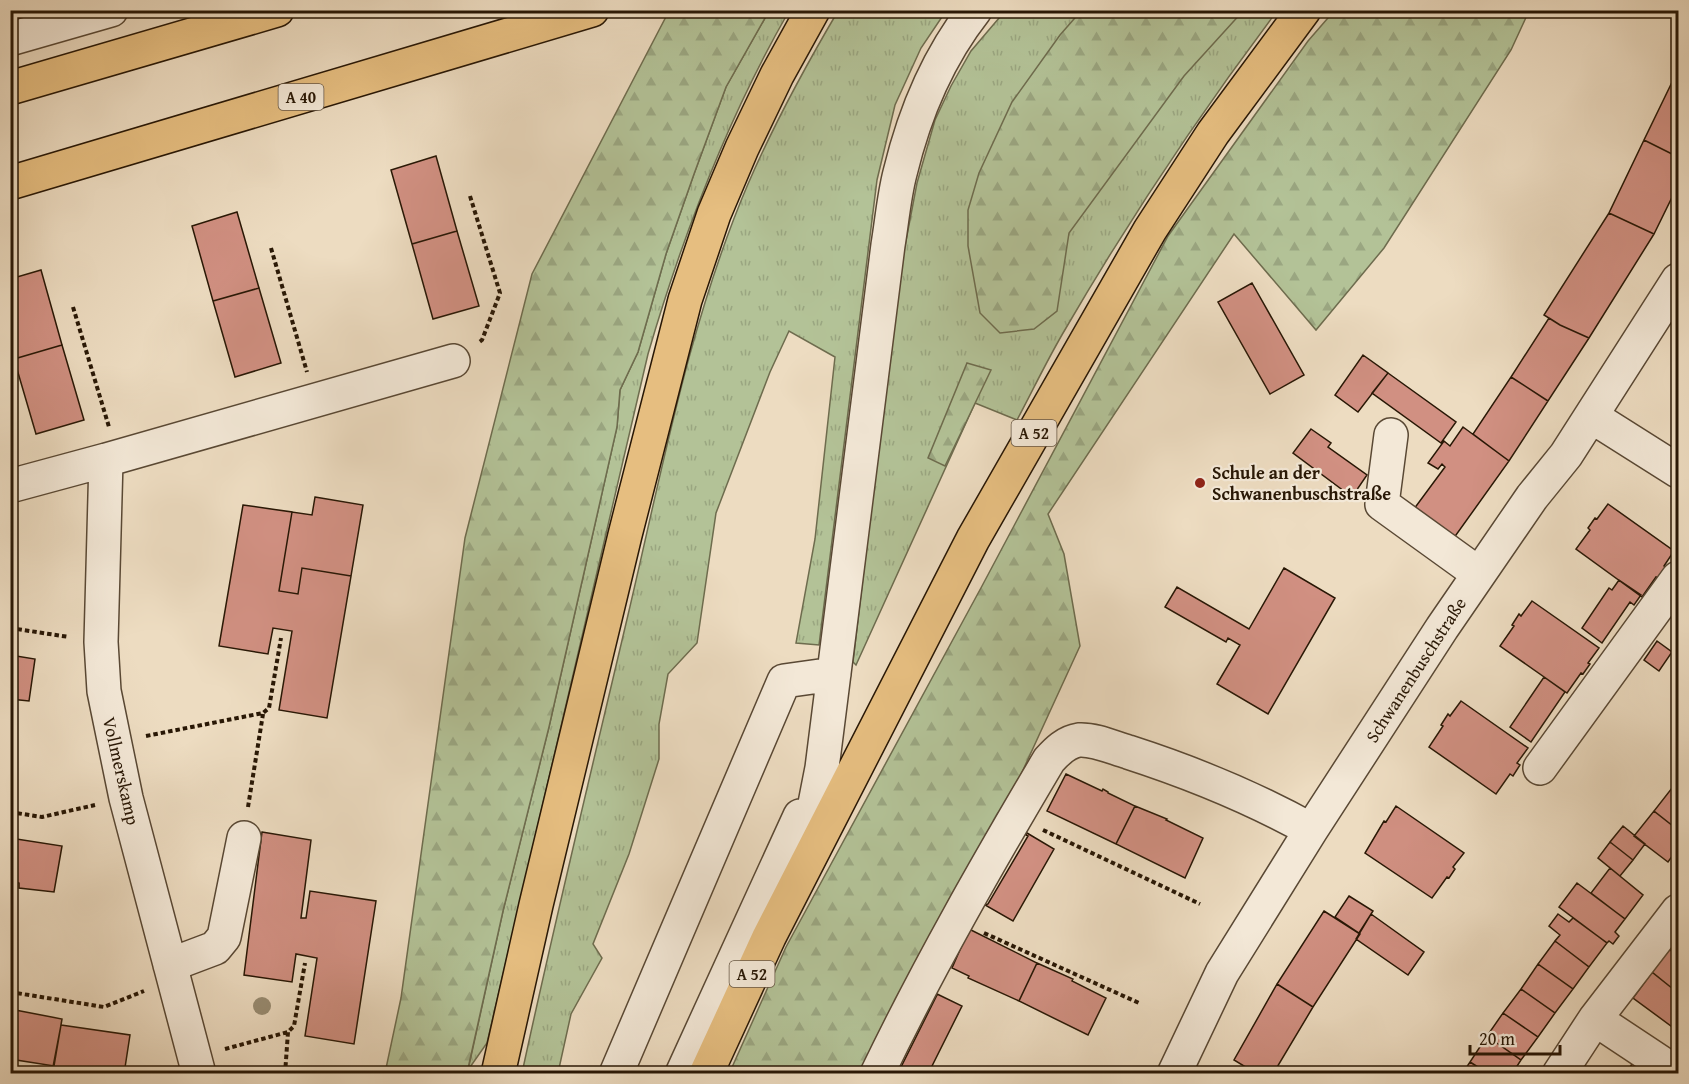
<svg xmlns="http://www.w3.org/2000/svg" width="1689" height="1084" font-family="'Gentium Book Plus',serif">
  <defs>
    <pattern id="grass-tufts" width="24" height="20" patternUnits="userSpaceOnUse" patternTransform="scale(1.5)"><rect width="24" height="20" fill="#b3c297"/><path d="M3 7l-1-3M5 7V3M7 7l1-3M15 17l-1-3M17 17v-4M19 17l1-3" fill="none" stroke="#9aa681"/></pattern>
    <pattern id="forest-firs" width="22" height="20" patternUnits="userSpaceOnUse" patternTransform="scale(1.5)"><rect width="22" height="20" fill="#b3c297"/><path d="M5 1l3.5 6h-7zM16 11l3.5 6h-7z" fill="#9aa681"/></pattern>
  </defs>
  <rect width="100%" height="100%" fill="#eddcc1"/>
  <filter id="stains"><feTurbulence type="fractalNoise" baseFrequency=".00333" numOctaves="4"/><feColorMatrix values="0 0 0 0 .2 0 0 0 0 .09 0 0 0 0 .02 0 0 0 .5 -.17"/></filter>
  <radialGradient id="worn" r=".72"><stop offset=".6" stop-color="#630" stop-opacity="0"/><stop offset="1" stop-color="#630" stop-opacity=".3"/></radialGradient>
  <path fill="url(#grass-tufts)" stroke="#6e6c4e" stroke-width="1.5" d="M769 11H789C727 119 683 234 648 354L487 1043 468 1070 503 911 549 727 617 427 620 390 638 352 666 254 694 174 726 87Z
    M838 11H946L921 48 895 105 877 180 819 645 796 643 815 539 835 357 789 331 770 372 716 513 697 643 668 674 659 724V759L629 854 593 944 602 958 571 1014 558 1073H522C555 920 592 768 628 615 662 471 689 322 748 184 774 124 805 67 838 11Z
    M1005 11H1277C1201 112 1130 218 1066 328 1048 358 1033 390 1017 420L975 403 856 665 853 662 897 288 917 183 935 120 951 86 971 51Z"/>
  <path fill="url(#forest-firs)" stroke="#6e6c4e" stroke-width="1.5" d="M669 11H769L726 87 694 174 666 254 638 352 620 390 617 427 549 727 503 911 467 1073H385L401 998 465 538 532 274Z
    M1081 11H1243L1184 76 1069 233 1057 311 1034 329 1000 333 980 313 968 246V210L979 173 1012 102 1060 35Z
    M1334 11H1529L1511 50 1384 248 1316 330 1234 234 1048 514 1064 554 1080 646 961 905 877 1073 729 1074 786 947 982 586 1168 236 1308 41Z
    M967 363 991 370 945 466 928 458Z"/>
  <path fill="#d19082" stroke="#281705" stroke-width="1.5" d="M1676 74 1678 76V157L1644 140Z
    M1644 140 1678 157V185L1654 234 1609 213Z
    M436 156 457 231 412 244 391 170Z
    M237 212 259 288 213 301 192 226Z
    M1609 213 1654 234 1589 338 1560 325 1544 315Z
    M457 231 479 306 433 319 412 244Z
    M41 270 62 345 14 359 10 348V279Z
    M1252 283 1304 375 1270 394 1218 302Z
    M259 288 281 363 235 377 213 301Z
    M1549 318 1560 325 1589 338 1548 401 1511 377Z
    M62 345 84 420 36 434 14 359Z
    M1363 355 1388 373 1358 412 1335 395Z
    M1388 373 1456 422 1441 443 1372 393Z
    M1511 377 1548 401 1509 461 1473 434Z
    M1463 427 1509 461 1451 542 1411 513 1445 467 1442 464 1438 469 1428 463 1444 441 1450 446Z
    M1311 429 1331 443 1328 447 1367 475 1352 497 1293 453Z
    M315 497 363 505 351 576 302 568 298 594 279 591 292 512 312 515Z
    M1608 504 1674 551 1664 566 1666 568 1659 578 1656 577 1642 597 1576 549 1590 530 1588 528 1595 518 1597 519Z
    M243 505 292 512 279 591 298 594 302 568 351 576 327 718 279 710 292 631 273 628 268 654 219 646Z
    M1284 568 1335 598 1268 714 1217 684 1240 645 1228 638 1226 642 1165 607 1177 587 1249 629Z
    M1619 580 1641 595 1634 605 1630 602 1602 643 1582 628 1609 588 1612 590Z
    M1532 601 1599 648 1588 663 1590 664 1583 674 1581 673 1567 693 1500 646 1514 626 1512 625 1519 614 1521 616Z
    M1657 641 1672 652 1659 671 1644 660Z
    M10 655 35 659 29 701 10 699Z
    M1544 677 1565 692 1531 742 1510 727Z
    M1461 701 1528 748 1517 763 1520 765 1513 776 1510 774 1496 794 1429 747 1443 726 1441 725 1448 714 1450 716Z
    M1066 774 1102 791 1103 789 1108 792V793L1135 806 1116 844 1047 811Z
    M1672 788 1678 793V830L1654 811Z
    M1135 806 1167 819 1166 820 1203 838 1185 878 1116 844Z
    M1396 806 1464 853 1453 867 1455 869 1449 878 1447 877 1432 898 1365 853 1384 821 1386 822Z
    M1654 811 1678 830V848L1668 862 1634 836Z
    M1623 826 1645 844 1633 860 1610 842Z
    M262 832 311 840 301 918H306L310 891 376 901 354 1044 305 1036 317 958 296 954 292 982 244 975Z
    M1027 833 1054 849 1013 921 985 905 988 904 1028 836 1026 835Z
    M10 838 62 846 54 892 19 888V883L10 881Z
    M1610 842 1633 860 1620 876 1598 858Z
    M1610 868 1643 895 1625 919 1591 893Z
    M1577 883 1625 919 1615 932 1619 936 1613 944 1609 941 1607 943 1559 907Z
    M1349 896 1373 911 1359 933 1335 917Z
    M1324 911 1360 934 1313 1007 1277 984Z
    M1371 914 1424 952 1408 975 1356 939Z
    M1558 914 1569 922 1573 918 1607 943 1589 967 1555 941 1560 935 1549 926Z
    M969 929 1037 963 1019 1001 968 978 969 976 952 968Z
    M1678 937V956L1669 949Z
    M1555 941 1589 967 1573 989 1538 964Z
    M1669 949 1678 956V993L1652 972Z
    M1037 963 1073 979 1072 981 1106 998 1088 1035 1019 1001Z
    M1538 964 1573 989 1555 1013 1521 989Z
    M1652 972 1678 993V1029H1675L1633 998Z
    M1277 984 1313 1007 1273 1074H1257L1234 1060Z
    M1521 989 1555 1013 1538 1037 1503 1013Z
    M935 993 962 1006 928 1074H910L898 1067H901L937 995Z
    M10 1009 62 1019 54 1066 10 1059Z
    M1503 1013 1538 1037 1521 1060 1487 1036Z
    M61 1025 130 1035 124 1074 52 1072Z
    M1487 1036 1521 1060 1512 1074H1489L1470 1062Z
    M1470 1062 1489 1074H1462Z
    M1633 1062 1649 1074H1626Z"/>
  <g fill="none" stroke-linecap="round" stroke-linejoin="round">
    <defs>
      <path id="minor" d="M10 39 111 10
        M1591 416 1678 471
        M1391 435 1382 504 1479 574
        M10 486 106 460
        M1540 768 1678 578
        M804 860 822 768 888 245C892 221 894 196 900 173 914 115 938 57 975 10
        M170 965 215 948 224 937 244 838
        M1595 1019 1678 1074
        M199 1074 126 798 104 691 101 642 106 460 453 361
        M616 1074 784 681 834 674
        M682 1074 800 816
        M877 1074C929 966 988 863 1049 760 1057 751 1066 742 1079 740 1095 739 1114 748 1128 752 1193 773 1252 797 1311 830
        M1174 1074 1222 973 1311 830 1442 628 1532 497 1566 455 1678 280
        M1559 1074 1595 1019 1678 911"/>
      <path id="highway" d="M10 88 277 10
        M10 183 592 10
        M498 1074 536 905 625 535 685 300 714 214 742 148 777 75 813 10
        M706 1074 769 937 973 539 1150 230 1213 133 1304 10"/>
    </defs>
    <use href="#minor" stroke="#594834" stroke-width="36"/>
    <use href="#highway" stroke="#281705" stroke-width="36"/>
    <path stroke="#281705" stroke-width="4" stroke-dasharray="4.5 3" stroke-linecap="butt" d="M470 196 500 293 482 340 478 343
      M271 248 307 372
      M73 307 109 427
      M10 628 69 637
      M146 736 263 713 269 708 281 638
      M248 807 263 714
      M10 812 42 817 95 805
      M1043 830 1200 904
      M984 933 1139 1003
      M10 992 104 1007 144 991
      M225 1049 288 1032 294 1026 305 963
      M285 1074 288 1032"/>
    <use href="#minor" stroke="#f3e8d7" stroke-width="33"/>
    <use href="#highway" stroke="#e6be80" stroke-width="33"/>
  </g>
  <circle fill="#988c72" cx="262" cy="1006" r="9"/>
  <circle fill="#8f2418" stroke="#f3e8d7" stroke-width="2" cx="1200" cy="483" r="6"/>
  <g text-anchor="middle" stroke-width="4.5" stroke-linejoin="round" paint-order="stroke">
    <g fill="#f3e8d7" stroke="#655644" stroke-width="1.5">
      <rect x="278.5" y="84" width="45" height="26" rx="4.5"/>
      <rect x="1011.5" y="420" width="45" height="26" rx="4.5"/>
      <rect x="729.5" y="961" width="45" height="26" rx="4.5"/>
    </g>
    <g font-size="16" font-weight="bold" fill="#281705">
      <text x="301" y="103">A 40</text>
      <text x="1034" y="439">A 52</text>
      <text x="752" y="980">A 52</text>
    </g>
    <g font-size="18" font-weight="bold" fill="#281705" stroke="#f3e8d7" text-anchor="start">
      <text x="1212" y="479">Schule an der<tspan x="1212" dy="21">Schwanenbuschstraße</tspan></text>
    </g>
    <g font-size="18" fill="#281705" stroke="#f3e8d7">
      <text transform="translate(1416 670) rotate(-57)" y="6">Schwanenbuschstraße</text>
      <text transform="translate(121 771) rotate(77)" y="6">Vollmerskamp</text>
    </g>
  </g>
  <rect width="1689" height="1084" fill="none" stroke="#eddcc1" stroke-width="36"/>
  <rect x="12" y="12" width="1665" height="1060" fill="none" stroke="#281705" stroke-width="3"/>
  <rect x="18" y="18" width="1653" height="1048" fill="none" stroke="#281705" stroke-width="1.5"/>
  <path d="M1470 1045v9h90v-9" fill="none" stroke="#281705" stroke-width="3"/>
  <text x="1479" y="1045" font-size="18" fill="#281705" stroke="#f3e8d7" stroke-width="4.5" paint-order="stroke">20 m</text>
  <rect width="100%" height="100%" filter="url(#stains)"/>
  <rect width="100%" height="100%" fill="url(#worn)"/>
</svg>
